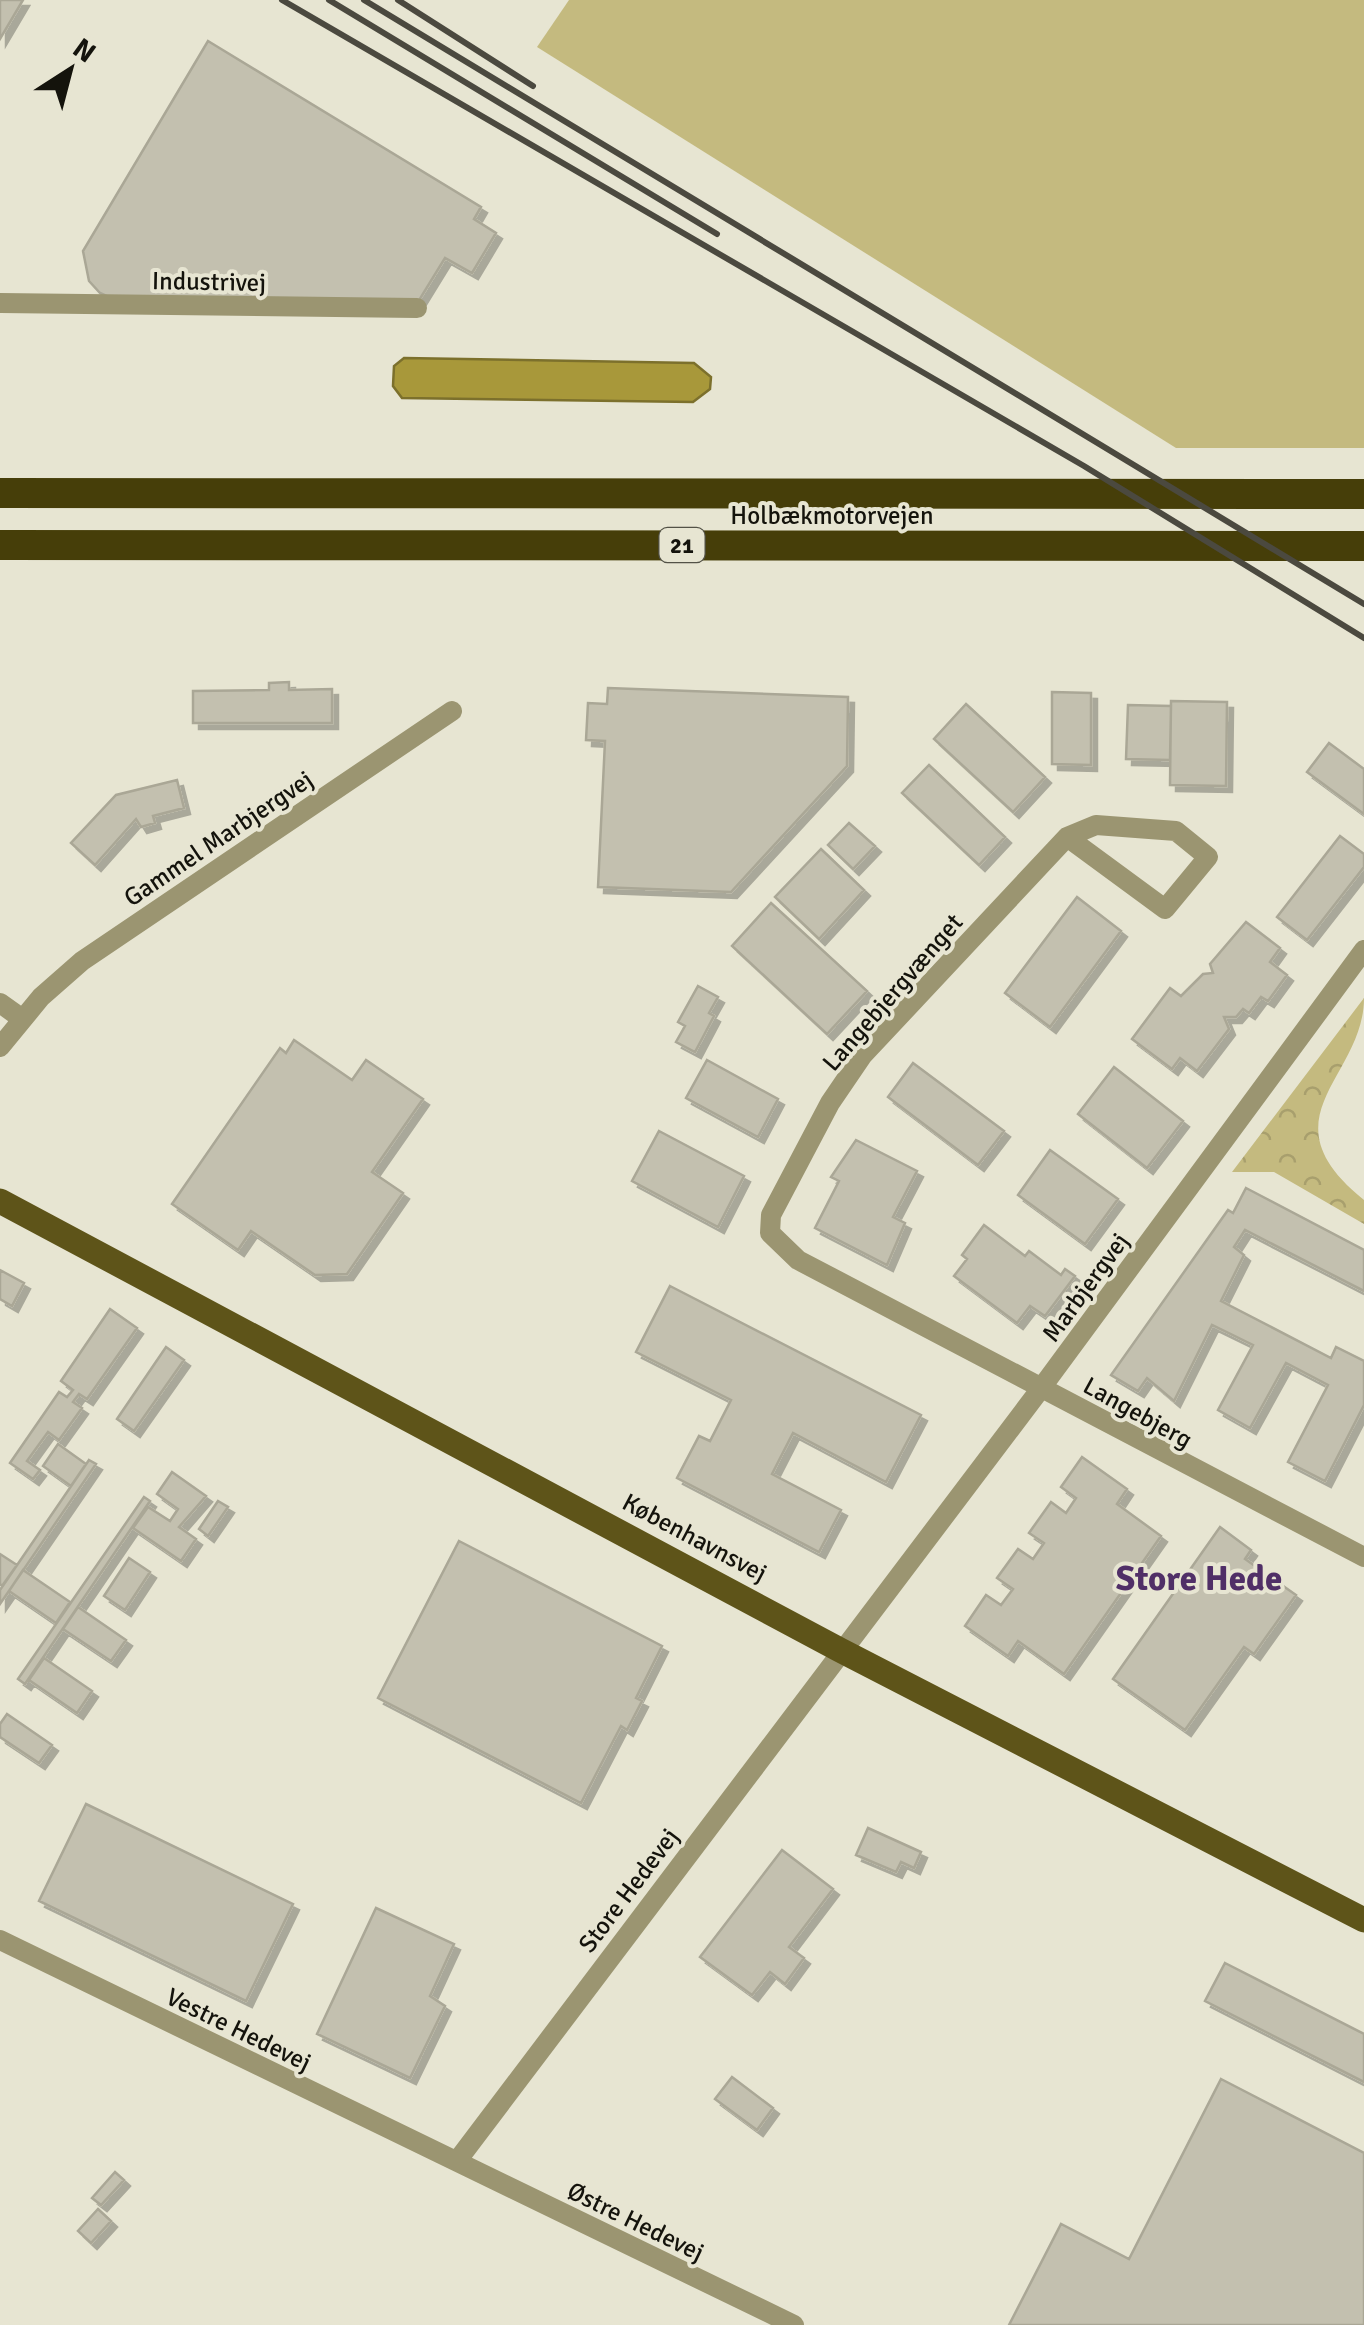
<svg xmlns="http://www.w3.org/2000/svg" width="1364" height="2325" font-family="Signika,sans-serif">
  <defs>
    <pattern id="forest-crowns" width="20" height="18" patternUnits="userSpaceOnUse" patternTransform="scale(2.5)"><rect width="20" height="18" fill="#c4ba7f"/><path d="M2 6a3 3 0 1 1 6 0M12 15a3 3 0 1 1 6 0" fill="none" stroke="#a89f6d"/></pattern>
    <filter id="shadow"><feDropShadow dx="6" dy="6" stdDeviation="0" flood-color="#0004"/></filter>
  </defs>
  <rect width="100%" height="100%" fill="#e7e5d2"/>
  <path fill="#c4ba7f" d="M569 0H1364V448H1176L537 47Z"/>
  <path fill="url(#forest-crowns)" d="M1364 998C1364 1078 1261 1117 1364 1200V1224L1274 1172H1232Z"/>
  <path fill="#a8983a" stroke="#7c702c" stroke-width="2.5" d="M404 358 694 363 711 377 710 389 693 402 402 398 393 386 394 366Z"/>
  <path fill="#c3c0af" stroke="#aaa796" stroke-width="2.5" filter="url(#shadow)" d="M0 0H23L0 39Z
    M208 41 481 207 474 219 496 233 472 273 445 258 418 302 111 298 100 293 89 281 83 251Z
    M289 682V690L332 689V723H193V691L269 690V683Z
    M608 688 848 697 847 766 731 892 598 887 605 741 586 740 588 703 607 704Z
    M1052 692 1091 693V765L1052 764Z
    M1171 701 1227 702 1226 786 1170 785Z
    M966 704 1045 777 1013 812 934 739Z
    M1128 705 1171 706 1170 760 1126 759Z
    M1329 743 1364 769V814L1307 772Z
    M929 765 1005 837 979 865 902 793Z
    M177 780 184 808 153 816 155 823 141 827 136 819 95 865 71 843 116 795Z
    M849 823 875 846 853 869 828 845Z
    M1340 836 1364 854V867L1307 940 1277 917Z
    M821 849 864 890 819 939 775 897Z
    M1077 897 1121 931 1050 1027 1005 993Z
    M771 903 867 991 827 1034 732 946Z
    M1246 922 1280 948 1270 962 1287 975 1268 1001 1261 997 1249 1013 1243 1009 1236 1017H1224L1229 1029 1197 1071 1180 1058 1172 1069 1132 1039 1170 988 1181 996 1203 974 1213 973 1210 964Z
    M698 986 718 997 709 1013 714 1016 695 1052 676 1042 685 1026 678 1022Z
    M294 1040 352 1080 366 1060 423 1099 372 1172 403 1193 347 1274 315 1275 251 1231 238 1250 172 1204 280 1048 286 1053Z
    M707 1060 778 1099 758 1137 686 1098Z
    M913 1063 1004 1131 978 1165 888 1097Z
    M1114 1067 1183 1121 1147 1168 1078 1114Z
    M659 1131 744 1176 718 1227 632 1181Z
    M856 1140 917 1171 893 1217 905 1223 887 1265 815 1228 839 1181 831 1177Z
    M1050 1150 1118 1199 1085 1244 1018 1195Z
    M1246 1188 1364 1250V1291L1245 1230 1234 1247 1244 1255 1221 1301 1331 1358 1336 1347 1364 1361V1405L1325 1481 1288 1462 1328 1385 1286 1363 1250 1428 1218 1410 1253 1345 1212 1325 1174 1401 1147 1378 1138 1391 1111 1375 1228 1210 1233 1213Z
    M984 1225 1025 1256 1029 1251 1061 1275 1065 1269 1075 1276 1045 1316 1030 1306 1017 1323 954 1276 967 1259 962 1255Z
    M0 1270 24 1283 12 1306 0 1299Z
    M670 1286 921 1415 886 1482 793 1433 772 1474 841 1510 819 1552 677 1478 699 1436 710 1441 731 1400 636 1352Z
    M110 1309 137 1328 87 1399 79 1394 73 1402 82 1408 59 1440 48 1432 27 1461 40 1470 33 1479 10 1463 59 1392 67 1397 73 1390 61 1381Z
    M166 1347 184 1360 134 1431 117 1419Z
    M58 1444 86 1464 71 1486 43 1466Z
    M1082 1457 1127 1489 1117 1504 1161 1536 1064 1674 1018 1641 1008 1656 965 1626 986 1595 1001 1605 1013 1589 997 1578 1018 1549 1033 1559 1044 1543 1029 1533 1051 1502 1066 1513 1076 1498 1061 1487Z
    M89 1460 96 1464 0 1604V1590Z
    M172 1472 206 1496 179 1527 196 1539 181 1561 133 1528 148 1507 170 1521 178 1509 157 1494Z
    M144 1497 150 1501 25 1684 18 1679Z
    M218 1501 228 1507 208 1536 199 1529Z
    M1220 1527 1251 1550 1245 1559 1296 1595 1254 1654 1244 1647 1185 1730 1113 1679Z
    M459 1541 662 1646 636 1698 642 1701 627 1730 621 1726 581 1803 378 1698Z
    M0 1554 17 1565 2 1586 0 1584Z
    M129 1558 150 1572 125 1610 104 1596Z
    M23 1570 70 1602 56 1623 9 1591Z
    M78 1607 126 1640 111 1661 63 1629Z
    M44 1658 92 1691 77 1713 29 1680Z
    M7 1714 52 1745 39 1763 0 1737V1724Z
    M86 1804 293 1904 246 2001 39 1901Z
    M868 1828 921 1852 914 1868 901 1862 896 1872 856 1855Z
    M782 1850 833 1889 789 1947 804 1958 785 1984 770 1972 752 1995 700 1957Z
    M376 1908 454 1944 430 1996 445 2006 410 2078 317 2034Z
    M1225 1963 1364 2034V2082L1205 2001Z
    M732 2077 773 2108 757 2130 715 2099Z
    M1221 2079 1364 2153V2325H1009L1061 2224 1129 2259Z
    M115 2172 124 2180 101 2205 92 2198Z
    M98 2209 111 2221 91 2243 78 2231Z"/>
  <g fill="none" stroke-linecap="round" stroke-linejoin="round">
    <path stroke="#9b9571" stroke-width="20" d="M0 303 417 308
      M1067 837 1165 909 1208 857 1176 831 1096 825 1067 837 862 1056 830 1103 771 1215 770 1233 798 1260 1364 1557
      M0 1003 21 1018
      M0 1047 41 997 82 961 452 711
      M0 1940 794 2325
      M457 2161 1042 1387 1364 950"/>
    <path stroke="#5e5419" stroke-width="25" d="M0 1201 840 1650 1364 1920"/>
    <path stroke="#463e09" stroke-width="30" d="M0 493 1364 494
      M0 545 1364 546"/>
    <path stroke="#4b493f" stroke-width="6" d="M282 0 1084 466 1364 638
      M329 0 717 234
      M364 0 1364 604
      M398 0 533 86"/>
  </g>
  <g text-anchor="middle" stroke-width="8" stroke-linejoin="round" paint-order="stroke">
    <rect fill="#e7e5d2" stroke="#535247" stroke-width="2.5" x="659.5" y="528" width="45" height="34" rx="8"/>
    <g font-size="22" font-weight="bold" fill="#14130c">
      <text x="682" y="553">21</text>
    </g>
    <g font-size="25" fill="#14130c" stroke="#e7e5d2">
      <text transform="translate(209 281) rotate(1)" y="9">Industrivej</text>
      <text x="832" y="524">Holbækmotorvejen</text>
      <text transform="translate(218 838) rotate(-34)" y="9">Gammel Marbjergvej</text>
      <text transform="translate(892 992) rotate(-49)" y="9">Langebjergvænget</text>
      <text transform="translate(1085 1287) rotate(-54)" y="9">Marbjergvej</text>
      <text transform="translate(1138 1412) rotate(29)" y="9">Langebjerg</text>
      <text transform="translate(695 1537) rotate(28)" y="9">Københavnsvej</text>
      <text transform="translate(628 1890) rotate(-53)" y="9">Store Hedevej</text>
      <text transform="translate(239 2029) rotate(26)" y="9">Vestre Hedevej</text>
      <text transform="translate(636 2221) rotate(26)" y="9">Østre Hedevej</text>
    </g>
    <g font-size="35" font-weight="bold" fill="#502f67" stroke="#e7e5d2">
      <text x="1199" y="1590">Store Hede</text>
    </g>
  </g>
  <g transform="translate(70 70) rotate(36)" stroke="#e7e5d2" stroke-width="8" paint-order="stroke">
  <path d="M0-8L18 38L0 25L-18 38Z" fill="#14130c"/>
  <text y="-15" font-size="28" font-weight="bold" text-anchor="middle" fill="#14130c">N</text>
  </g>
</svg>
